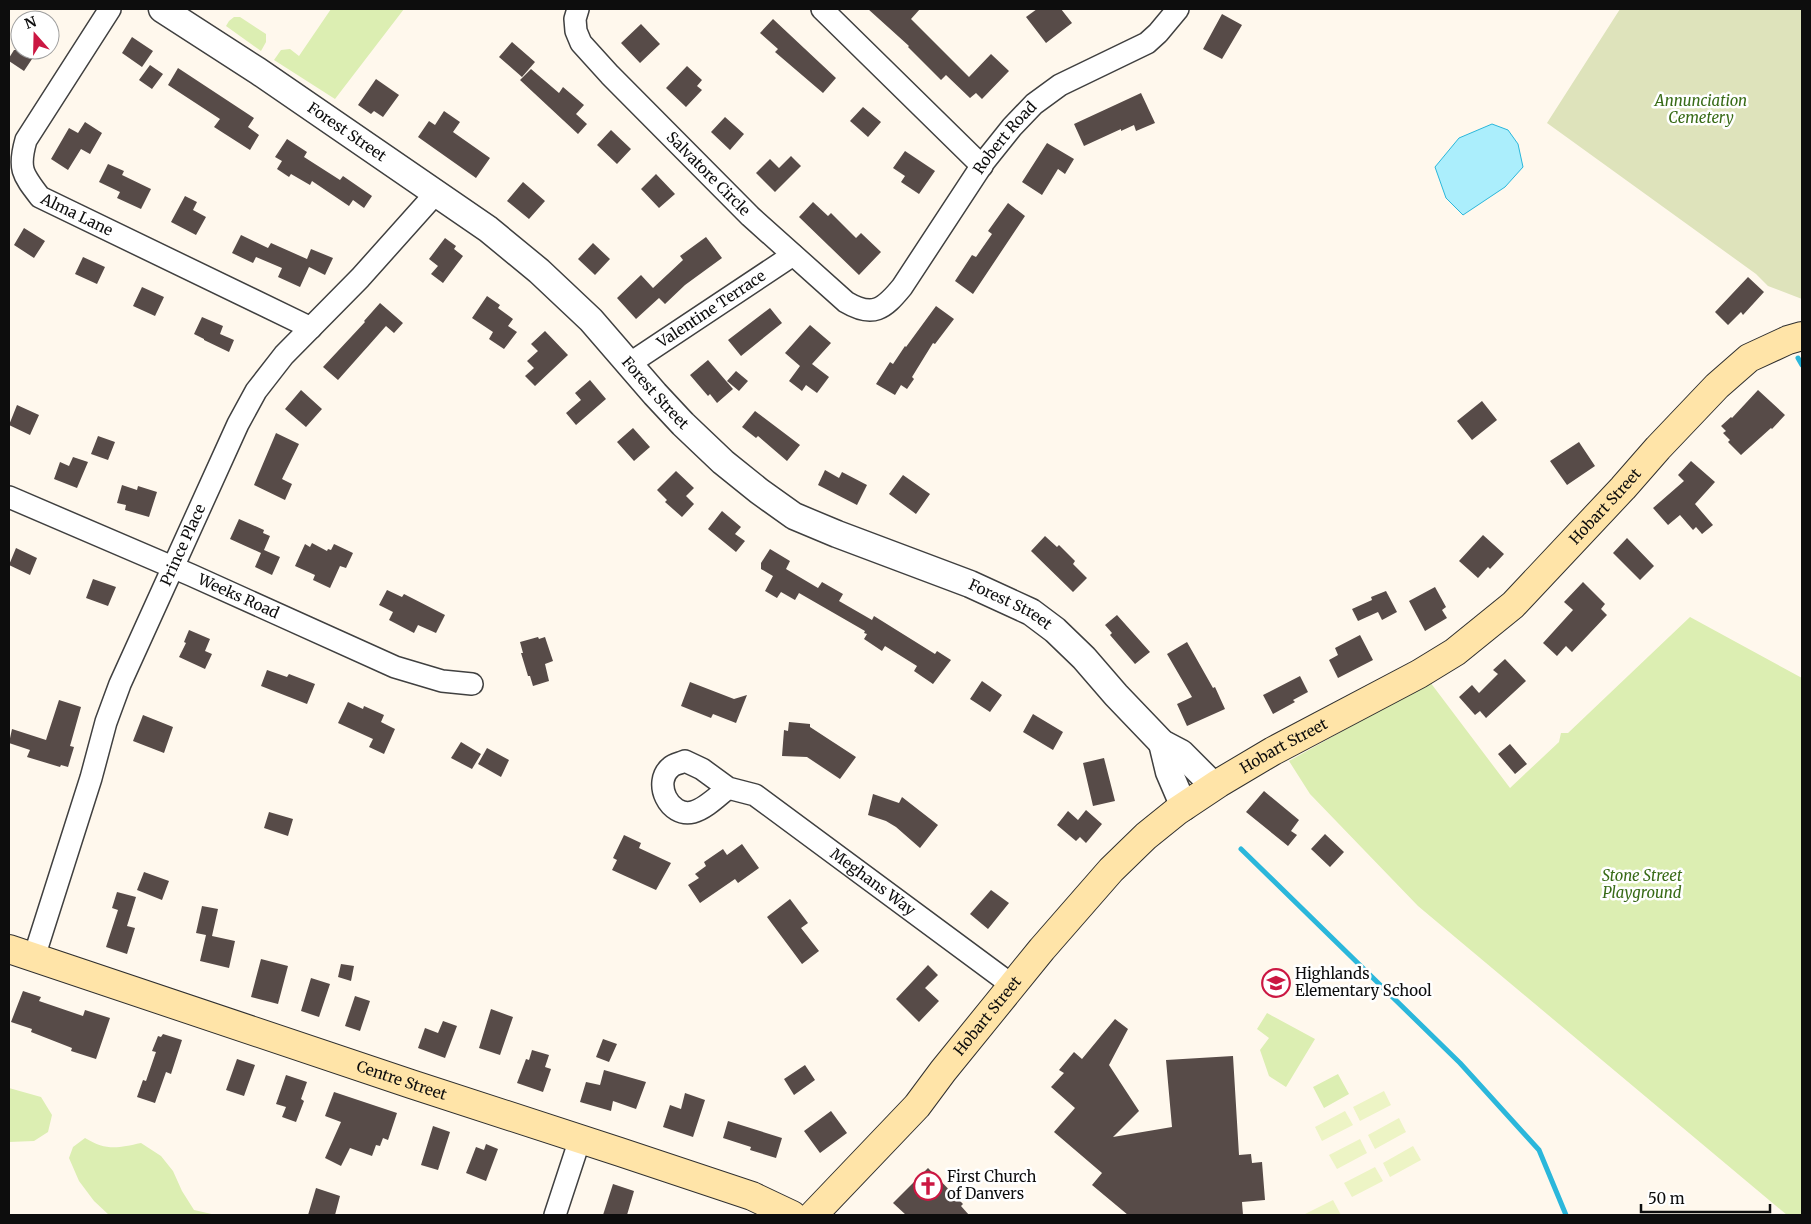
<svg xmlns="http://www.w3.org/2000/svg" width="1811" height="1224" font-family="Merriweather,serif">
  <rect width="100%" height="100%" fill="#fff8ed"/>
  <path fill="#dceeb2" d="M331 9H404L335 99 274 60 281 50 290 49 299 56Z
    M234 17H240L266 34V42L261 51 226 26 229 21Z
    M1690 617 1802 678V1215H1787L1418 906 1310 794 1289 761 1430 682 1510 788 1559 742 1561 733H1568Z
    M1267 1013 1315 1039 1286 1087 1269 1076 1260 1050 1269 1038 1257 1029Z
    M1338 1074 1349 1094 1324 1108 1313 1087Z
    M9 1088 41 1097 52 1115 48 1132 34 1141 9 1142Z
    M85 1138C106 1151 118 1148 141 1143L161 1156 173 1171 182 1191 194 1210 216 1215H109L94 1201 79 1181 69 1158 73 1147Z"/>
  <path fill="#dee3bb" d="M1620 9H1802V299L1768 286 1756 274 1547 123Z"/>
  <path fill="#edf4c5" d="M1384 1091 1391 1105 1360 1121 1353 1107Z
    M1345 1111 1353 1125 1322 1141 1315 1127Z
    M1399 1118 1406 1132 1375 1149 1368 1135Z
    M1360 1139 1367 1153 1337 1169 1329 1155Z
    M1413 1146 1421 1160 1390 1177 1383 1163Z
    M1375 1167 1383 1181 1352 1197 1344 1183Z
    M1333 1200 1341 1215H1303Z"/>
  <path fill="#abeefc" stroke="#2bb7db" d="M1492 124 1508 130 1518 144 1523 167 1505 187 1463 215 1446 198 1435 167 1459 138Z"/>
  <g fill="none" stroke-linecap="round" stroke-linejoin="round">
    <path stroke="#2bb7db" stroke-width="5" d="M1798 358 1802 365
      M1241 849 1460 1063 1539 1150 1566 1215"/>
  </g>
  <path fill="#574b48" d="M868 9H920L911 19 969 77 991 54 1009 71 982 99 976 93 970 98 946 75 941 80 908 47 909 46Z
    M1037 9H1061L1072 23 1046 43 1026 17Z
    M1222 14 1242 25 1222 59 1203 49Z
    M773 19 836 78 823 93 775 52 778 49 760 33Z
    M641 24 660 44 640 63 621 43Z
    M132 37 153 51 142 67 122 53Z
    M512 42 535 62 522 77 499 57Z
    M14 50H38L24 71 9 61V58Z
    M150 65 163 74 152 89 139 80Z
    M687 66 702 80 697 86 702 90 686 107 666 88Z
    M178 68 254 118 248 127 259 135 250 150 214 127 220 119 168 85Z
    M531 69 559 93 563 87 584 105 576 114 587 124 578 134 520 80Z
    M376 79 399 95 383 117 374 111 371 114 358 105Z
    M1141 93 1155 123 1136 131 1134 125 1121 131V129L1084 146 1074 124Z
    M863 107 881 122 868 137 850 121Z
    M444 111 460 122 453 132 490 158 476 178 418 137 429 121 435 125Z
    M725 117 744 134 730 150 711 132Z
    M85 122 102 133 90 154 81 149 68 170 51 159 69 128 78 133Z
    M611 130 631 149 617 164 597 145Z
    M287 139 307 152 304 157 340 180 343 176 372 196 364 208 353 200 349 206 312 181 310 185 291 174 289 177 277 169 282 161 275 157Z
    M1047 143 1074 159 1065 174 1058 169 1042 195 1022 182Z
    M905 151 935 171 919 194 901 182 905 176 893 168Z
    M791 156 801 166 775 192 756 173 770 159 779 168Z
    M108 164 124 171 122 175 151 189 141 209 117 198 120 192 99 182Z
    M656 174 675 194 659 208 641 189Z
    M523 182 545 201 529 219 507 201Z
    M185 196 197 202 193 210 206 217 196 235 171 222Z
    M813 202 828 216 831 213 856 238 861 233 881 252 859 275 799 217Z
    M1008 203 1025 216 973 294 955 281 972 255 976 257 992 234 988 231Z
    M24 228 45 241 34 258 14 245Z
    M241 235 268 248 271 243 307 259 311 249 333 258 325 275 309 267 300 287 278 277 282 268 256 257 253 263 232 253Z
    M706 237 722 258 685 285 665 304 659 298 636 319 617 298 641 275 653 288 683 260 680 256Z
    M445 238 456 246 454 249 463 256 443 283 431 274 438 266 429 259Z
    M593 243 610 259 595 275 578 259Z
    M83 257 105 267 97 284 75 274Z
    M1748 277 1764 292 1743 315 1741 312 1728 325 1715 312Z
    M142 287 164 297 155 316 133 306Z
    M487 296 500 305 498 308 513 319 508 326 517 332 504 349 489 339 493 332 472 318Z
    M380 303 403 323 394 333 386 326 338 380 323 367 365 322 364 321Z
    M936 306 954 319 935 344 933 343 912 377 914 379 907 389 901 385 895 395 876 384 890 362 893 364 905 346 906 347Z
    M770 308 782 323 741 356 728 340Z
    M202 317 223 326 220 334 234 340 229 352 204 340V339L194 334Z
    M810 325 831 343 812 364 829 377 817 393 806 385 802 391 789 381 800 366 785 353Z
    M545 331 568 355 535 386 525 376 534 368 527 361 538 351 531 344Z
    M708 360 733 389 717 403 710 394 708 396 690 375Z
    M736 371 748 381 739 391 727 381Z
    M590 380 606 399 576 425 566 413 581 400 575 393Z
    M301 390 322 409 306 427 285 409Z
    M1758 390 1785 415 1772 429 1771 428 1741 455 1728 442 1730 440 1723 433 1726 431 1721 426 1731 417 1732 418Z
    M1482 401 1497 420 1472 440 1457 421Z
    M17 405 39 415 30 435 9 425Z
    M755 411 800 445 787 461 758 436 756 438 742 427Z
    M633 428 650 447 634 461 617 442Z
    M276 433 299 444 282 479 292 484 285 500 254 485Z
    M98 436 115 442 108 460 91 454Z
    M1579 442 1595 466 1567 485 1550 461Z
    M73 457 88 462 77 488 54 479 60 462 69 466Z
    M1691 461 1715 482 1695 504 1713 525 1702 534 1696 527 1693 530 1680 515 1668 525 1653 508 1684 481 1678 475Z
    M825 470 839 478 842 472 867 485 857 505 818 485Z
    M676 471 694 488 686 496 694 504 682 517 665 502 667 500 657 490Z
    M903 475 930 494 916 514 889 494Z
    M122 485 137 490 138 486 157 492 149 517 125 510 126 505 117 503Z
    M722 511 741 527 735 534 745 541 736 552 708 529Z
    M239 519 264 530 263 533 270 536 264 550 280 557 272 575 255 567 261 553 230 539Z
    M1483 535 1504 554 1490 569 1488 567 1478 578 1459 561Z
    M1045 536 1057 547 1059 545 1075 561 1073 564 1087 578 1073 592 1031 551Z
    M1627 538 1654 566 1640 580 1613 553Z
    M312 543 327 551 328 549 331 550 334 544 353 553 346 568 340 566 330 588 313 580 315 575 295 566 305 544 310 547Z
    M16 548 37 558 30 575 9 565Z
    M770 549 790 561 786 569 818 588 822 582 843 594 839 601 872 620 874 616 935 654 937 651 951 660 933 684 914 671 917 666 885 646 882 651 864 639 867 634 864 633 865 631 799 593 795 600 781 592 777 598 765 591 773 576 761 569V563Z
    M93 579 116 587 108 606 86 598Z
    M1583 582 1605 604 1601 609 1607 615 1572 652 1566 646 1557 656 1543 643 1573 610 1564 602Z
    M1435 587 1446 607 1442 610 1447 618 1425 631 1409 601Z
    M387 590 402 597 404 594 445 615 436 633 418 625 414 633 389 620 393 612 379 605Z
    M1386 591 1397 612 1382 620 1378 612 1358 621 1352 609 1372 600 1371 597Z
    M1117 615 1150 652 1135 664 1110 635 1112 633 1105 625Z
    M189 630 210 639 205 651 212 654 205 669 179 657 186 643 184 642Z
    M1360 635 1373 660 1338 678 1329 660 1338 655 1335 648Z
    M538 637 539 639 545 637 553 661 545 664 549 681 533 686 530 676H528L521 653H523L520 642Z
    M1187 642 1213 688 1215 687 1225 709 1187 726 1177 704 1192 697 1167 654Z
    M1505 659 1526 681 1486 718 1480 711 1475 715 1459 697 1472 685 1479 693 1498 674 1493 670Z
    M267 670 287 677 289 674 315 684 307 704 261 686Z
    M1300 676 1308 692 1293 700 1295 702 1273 714 1263 695Z
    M982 681 1002 695 990 712 970 699Z
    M690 682 734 699 747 695 736 723 713 714 711 718 681 706Z
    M59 700 81 707 70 746 74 747 68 767 61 765 60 767 27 757 30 750 9 743 12 729 46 740Z
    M348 702 363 709 364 706 384 715 381 722 395 729 384 754 369 747 373 739 338 723Z
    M1033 714 1063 732 1053 750 1023 732Z
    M143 715 173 727 164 753 133 741Z
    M789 722 810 724V727L856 757 840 779 807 757 782 756 784 730 788 731Z
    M461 742 481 754 472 769 451 758Z
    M1510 744 1527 764 1515 774 1498 754Z
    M487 748 509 760 501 777 478 764Z
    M1104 758 1115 801 1093 806 1083 763Z
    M1264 791 1299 820 1291 831 1297 835 1288 846 1246 812Z
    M873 794 899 803 902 797 938 825 920 848 896 827 886 821 868 815Z
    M1086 810 1102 824 1086 843 1080 837 1076 841 1057 825 1068 811 1078 820Z
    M269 812 293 819 288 836 264 828Z
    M1325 834 1344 852 1330 867 1311 849Z
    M624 835 641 843 639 848 671 863 656 890 612 870 617 860 613 858Z
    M742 844 759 868 738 883 735 879 700 903 688 885 699 878 695 874 706 866 704 862 723 849 727 855Z
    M144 872 169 881 162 900 137 890Z
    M991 890 1009 903 988 929 970 914Z
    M117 892 136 897 127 926 135 928 127 954 106 947 118 910 112 908Z
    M790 899 808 923 801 928 819 951 802 964 767 917Z
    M202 906 218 909 212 936 235 941 229 968 200 961 206 935 196 933Z
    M261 959 288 966 278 1004 251 997Z
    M341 964 354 966 351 981 338 977Z
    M928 965 938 975 925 988 939 1001 919 1022 896 999Z
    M311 978 330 984 319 1017 301 1011Z
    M23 991 41 997 39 1001 83 1016 85 1010 110 1018 96 1059 71 1051 72 1048 31 1032 32 1029 11 1022Z
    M355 996 370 1001 360 1031 345 1026Z
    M491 1009 513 1017 500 1055 479 1048Z
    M1115 1019 1128 1029 1109 1065 1139 1111 1113 1137 1172 1127 1166 1060 1233 1056 1239 1155 1251 1154 1252 1163 1262 1162 1265 1200 1242 1202 1243 1215H1128L1092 1185 1102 1173 1054 1132 1075 1108 1051 1087 1064 1073 1059 1070 1074 1052 1082 1059Z
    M443 1021 457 1026 445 1058 418 1048 425 1028 438 1033Z
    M163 1034 182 1040 171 1074 166 1072 155 1103 137 1097 143 1080 146 1081 156 1052 152 1051 158 1036 161 1037Z
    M603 1039 617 1044 609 1062 596 1057Z
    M532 1050 549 1055 545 1067 551 1069 543 1092 517 1083 526 1059 529 1060Z
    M237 1059 255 1065 244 1096 226 1090Z
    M805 1065 815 1080 794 1095 784 1079Z
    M604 1070 646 1082 636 1109 613 1101 611 1111 580 1102 586 1082 600 1085Z
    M286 1075 307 1082 301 1099 304 1101 296 1122 282 1117 286 1107 276 1104Z
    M334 1092 397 1113 388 1140 383 1138 380 1146 376 1145 372 1156 350 1148 341 1166 325 1158 341 1122 325 1116Z
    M685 1093 705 1100 693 1137 663 1127 670 1105 681 1109Z
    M831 1111 847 1133 820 1153 804 1131Z
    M728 1121 782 1138 776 1158 750 1150 751 1147 723 1138Z
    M433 1126 450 1132 438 1170 421 1165Z
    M486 1144 498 1149 486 1181 466 1173 476 1147 484 1150Z
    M928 1168 963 1204 961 1206 969 1215H906L893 1203Z
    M613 1184 634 1191 627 1215H603Z
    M316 1188 340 1196 335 1215H308Z"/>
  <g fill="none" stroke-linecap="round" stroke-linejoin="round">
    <defs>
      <g id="minor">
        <path id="s1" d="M110 9 26 140C18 168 22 174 40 197L311 328"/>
        <path id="s2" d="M578 9 575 19 576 31 581 43 610 75 750 216 846 302C873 318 884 309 902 287L984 162 1012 127 1034 104 1060 85 1147 43 1158 33 1178 9"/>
        <path d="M822 9 982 166"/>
        <path id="s3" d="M629 364 793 255"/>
        <path id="s4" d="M9 497 191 575 395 667 442 681 472 684"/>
        <path id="s5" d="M728 788C718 796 705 809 693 812 669 818 652 782 671 767 674 764 681 763 685 761L702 769 728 788 755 795 1012 985"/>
        <path id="s6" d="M34 957 91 778 106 722 120 684 238 424 256 391 284 355 360 278 436 193"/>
        <path d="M555 1215 580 1139"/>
      </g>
      <g id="tertiary">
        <path id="s7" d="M162 9 258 71 488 229 539 271 591 320 655 394 683 424 723 462 759 491 794 516 837 534 970 584 1031 612 1055 630 1084 658 1116 695 1162 743 1181 753 1214 786"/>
        <path d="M1162 743 1169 772 1184 807"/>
      </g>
      <g id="secondary">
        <path id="s8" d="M9 949 411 1084 620 1152 752 1196 792 1215"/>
        <path id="s9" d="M813 1215 917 1106 943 1071 1042 949 1111 870 1146 836 1177 811 1219 783 1273 751 1419 674 1455 652 1513 605 1623 488 1658 448 1717 386 1749 358 1788 340 1802 336"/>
      </g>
    </defs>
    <use href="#minor" stroke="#404040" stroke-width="24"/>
    <use href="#tertiary" stroke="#404040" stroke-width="29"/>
    <use href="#secondary" stroke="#2f2f2f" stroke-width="30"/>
    <use href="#minor" stroke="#fff" stroke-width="21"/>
    <use href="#tertiary" stroke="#fff" stroke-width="26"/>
    <use href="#secondary" stroke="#ffe4a8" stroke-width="28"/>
  </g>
  <defs>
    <symbol id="school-ring" viewBox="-11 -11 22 22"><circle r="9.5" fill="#fff" stroke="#cb1742" stroke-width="1.5"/><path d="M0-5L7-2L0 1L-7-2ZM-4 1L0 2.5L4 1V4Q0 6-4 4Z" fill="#cb1742"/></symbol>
    <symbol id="church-ring" viewBox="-11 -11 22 22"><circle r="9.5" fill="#fff" stroke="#cb1742" stroke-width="1.5"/><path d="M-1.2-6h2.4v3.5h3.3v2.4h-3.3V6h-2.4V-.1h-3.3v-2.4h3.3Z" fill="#cb1742"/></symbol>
  </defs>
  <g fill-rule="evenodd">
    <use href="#school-ring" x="1260" y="967" width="32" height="32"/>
    <use href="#church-ring" x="912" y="1170" width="32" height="32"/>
  </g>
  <g text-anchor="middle" stroke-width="5" stroke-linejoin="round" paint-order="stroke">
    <g font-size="15" font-style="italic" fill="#386b17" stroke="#fff">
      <text x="1701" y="106">Annunciation<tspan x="1701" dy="17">Cemetery</tspan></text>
      <text x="1642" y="881">Stone Street<tspan x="1642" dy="17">Playground</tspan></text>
    </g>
    <g font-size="15" fill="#0d0d0d" stroke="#fff">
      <text dy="5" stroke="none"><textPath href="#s7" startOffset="222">Forest Street</textPath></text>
      <text dy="5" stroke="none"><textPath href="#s2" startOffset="654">Robert Road</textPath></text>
      <text dy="5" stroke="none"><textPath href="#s2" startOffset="218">Salvatore Circle</textPath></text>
      <text dy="5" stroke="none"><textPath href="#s1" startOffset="259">Alma Lane</textPath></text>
      <text dy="5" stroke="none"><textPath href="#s3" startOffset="99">Valentine Terrace</textPath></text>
      <text dy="5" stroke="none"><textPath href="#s7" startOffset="628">Forest Street</textPath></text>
      <text dy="5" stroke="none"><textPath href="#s9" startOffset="1075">Hobart Street</textPath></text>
      <text dy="5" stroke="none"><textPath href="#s6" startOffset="439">Prince Place</textPath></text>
      <text dy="5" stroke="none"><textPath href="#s4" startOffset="250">Weeks Road</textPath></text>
      <text dy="5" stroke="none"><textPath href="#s7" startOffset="1048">Forest Street</textPath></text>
      <text dy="5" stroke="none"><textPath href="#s9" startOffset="670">Hobart Street</textPath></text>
      <text dy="5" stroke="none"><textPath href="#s5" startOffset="350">Meghans Way</textPath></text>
      <text dy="5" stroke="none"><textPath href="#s9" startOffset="265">Hobart Street</textPath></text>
      <text dy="5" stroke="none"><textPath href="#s8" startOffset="414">Centre Street</textPath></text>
    </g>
    <g font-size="15" fill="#0d0d0d" stroke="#fff" text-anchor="start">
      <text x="1295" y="979">Highlands<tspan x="1295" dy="17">Elementary School</tspan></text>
      <text x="947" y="1182">First Church<tspan x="947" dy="17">of Danvers</tspan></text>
    </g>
  </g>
  <rect width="1811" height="1224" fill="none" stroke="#0d0d0d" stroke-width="20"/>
  <g transform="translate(35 35) rotate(340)"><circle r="24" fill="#ffffff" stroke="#9e9e9e"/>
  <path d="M0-4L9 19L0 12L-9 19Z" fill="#cb1742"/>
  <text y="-8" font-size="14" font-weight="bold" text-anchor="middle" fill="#0d0d0d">N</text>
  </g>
  <path d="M1641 1204v8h129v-8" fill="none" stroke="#0d0d0d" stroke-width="2.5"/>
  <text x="1648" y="1204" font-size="15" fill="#0d0d0d" stroke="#ffffff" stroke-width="4" paint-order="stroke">50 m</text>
</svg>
